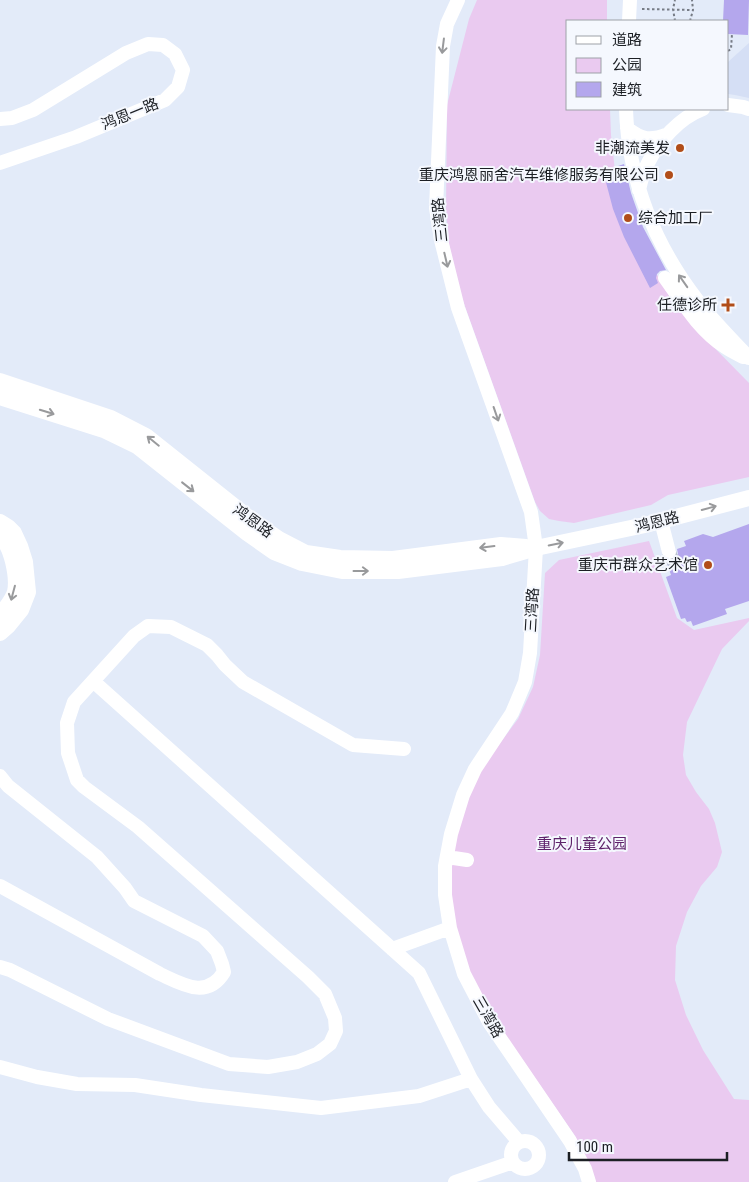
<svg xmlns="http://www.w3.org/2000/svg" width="749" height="1182" font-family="'Roboto Condensed','Noto Sans SC',sans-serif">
  <rect width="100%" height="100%" fill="#e3ebf9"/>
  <path fill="#d5dff5" d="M749 43V98L735 95 728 94V62Z"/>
  <path fill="#eacaf0" d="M477 0H607V21H568V109H610L611 135 615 171 654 270 674 302 694 327 749 383V477L668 495 651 505 574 523 559 521 549 519 540 511 535 502 458 287 449 244 446 211 447 105 469 19Z
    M649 541 677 618 694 630 749 618V621L722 649 687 722 683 755 686 775 696 792 709 809 715 823 722 852 717 867 701 886 687 912 676 946 675 980 686 1015 703 1050 734 1099 749 1100V1182H596L591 1167 575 1136 495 1020 469 971 456 927 449 895 450 867 455 835 479 771 518 719 533 687 540 655 545 573 559 560Z"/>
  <path fill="#b4a7ed" d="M724 0H749L748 35 728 34V21H723Z
    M624 164 631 193 643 227 666 270 660 271 657 274 656 278 658 283 650 288 624 237 613 209 603 171Z
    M749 524V601L725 609 727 614 693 626 691 621 687 622 685 618 681 619 666 577 671 575 666 560 671 561 675 558 678 554 677 549 686 546 684 541 703 534 713 537Z"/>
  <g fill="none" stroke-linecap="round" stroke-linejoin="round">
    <path stroke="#bbc2ce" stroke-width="14" stroke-dasharray="14 7" stroke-linecap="butt" d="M669 552C672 561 674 564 683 565"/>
    <path stroke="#767b85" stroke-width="2" stroke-dasharray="2.5 2.5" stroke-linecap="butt" d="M642 9 693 10
      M675 21 673 9 675 0
      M690 21 693 10 692 0
      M728 51 731 49 732 34"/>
    <path stroke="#fff" stroke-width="14" d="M458 0 447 24 443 46 436 208 441 240 458 308 531 512 536 548 530 653 525 682 512 713 475 769 463 795 451 834 445 866V895L450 928 464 974 489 1022 570 1141 585 1169 589 1182
      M629 21 630 0
      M728 105 743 107 749 109
      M626 109C628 179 655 246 698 301 713 321 732 339 749 358
      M0 119 12 118 33 110 126 53 148 44 163 45 175 54 183 70 178 87 165 100 76 137 0 163
      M627 128C642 140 650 141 668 134
      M639 190C641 181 643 172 648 163 659 141 679 118 703 109
      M665 278C683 303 699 330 725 347 731 351 737 354 743 357
      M661 521 669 552
      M93 681 419 973 471 1079 489 1107 519 1142
      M0 776 8 786 97 857 125 888 134 901 203 936 217 951 222 964 224 972C207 1000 182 984 160 974L0 886
      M447 857 467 860
      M392 949 450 928
      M0 967 10 970 108 1019 229 1064 268 1067 297 1062 317 1054 330 1044 336 1031 335 1018 325 994 308 977 138 827 84 787 77 780 68 753 67 723 74 702 134 636 148 626 171 627 207 645 217 655 225 665 243 682 353 745 404 749
      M0 1067 37 1077 77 1084 135 1085 201 1095 321 1108 419 1096 471 1079
      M511 1155a14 14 0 1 1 28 0a14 14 0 1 1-28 0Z
      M455 1182 513 1162"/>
    <path stroke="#fff" stroke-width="16" d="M0 381 111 418 146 436 254 522 279 539 306 553 340 558 393 559 501 545 526 547
      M0 397 104 430 137 446 247 533 274 552 302 563 342 571H398L502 558 536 548 645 525 749 498
      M0 522 8 527 14 533 20 546 25 562 28 592 21 610 8 626 0 633
      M0 537C12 545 18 578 15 592 12 601 6 608 0 615"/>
  </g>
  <defs><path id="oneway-shaft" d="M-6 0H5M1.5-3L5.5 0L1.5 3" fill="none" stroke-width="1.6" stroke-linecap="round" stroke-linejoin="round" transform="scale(1.25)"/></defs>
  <g stroke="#999a9c">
    <use href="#oneway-shaft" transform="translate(443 46) rotate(97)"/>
    <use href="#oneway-shaft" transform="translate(446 260) rotate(77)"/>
    <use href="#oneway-shaft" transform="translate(683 281) rotate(-125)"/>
    <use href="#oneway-shaft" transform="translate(47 412) rotate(17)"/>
    <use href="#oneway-shaft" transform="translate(496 414) rotate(71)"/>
    <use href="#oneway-shaft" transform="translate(153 441) rotate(-141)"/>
    <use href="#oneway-shaft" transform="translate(188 487) rotate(38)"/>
    <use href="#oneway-shaft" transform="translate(709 508) rotate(-15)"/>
    <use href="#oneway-shaft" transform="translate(556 544) rotate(-11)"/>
    <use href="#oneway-shaft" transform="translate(487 547) rotate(173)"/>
    <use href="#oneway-shaft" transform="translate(361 571)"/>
    <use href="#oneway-shaft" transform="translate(13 593) rotate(105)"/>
  </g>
  <g fill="#b14d19" stroke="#f5f8fe" stroke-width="2">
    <circle cx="680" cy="148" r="5"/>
    <circle cx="669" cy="175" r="5"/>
    <circle cx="628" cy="218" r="5"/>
    <path d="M725.5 297.5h5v5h5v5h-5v5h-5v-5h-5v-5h5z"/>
    <circle cx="708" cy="565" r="5"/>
  </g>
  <g text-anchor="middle" stroke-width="4" stroke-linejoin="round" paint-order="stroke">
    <g font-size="15" fill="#1c1f24" stroke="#f5f8fe">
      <text transform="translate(130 114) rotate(-22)" y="5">鸿恩一路</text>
      <text transform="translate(440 220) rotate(-96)" y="5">三湾路</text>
      <text transform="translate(253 521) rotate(36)" y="5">鸿恩路</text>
      <text transform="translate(657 522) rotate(-14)" y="5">鸿恩路</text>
      <text transform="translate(532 610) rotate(-87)" y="5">三湾路</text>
      <text transform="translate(488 1017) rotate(60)" y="5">三湾路</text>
    </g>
    <g font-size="15" fill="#1c1f24" stroke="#f5f8fe" text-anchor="end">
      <text x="670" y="153">非潮流美发</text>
      <text x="659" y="180">重庆鸿恩丽舍汽车维修服务有限公司</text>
      <text x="638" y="223" text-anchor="start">综合加工厂</text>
      <text x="717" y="310">任德诊所</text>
      <text x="698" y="570">重庆市群众艺术馆</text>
    </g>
    <g font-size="15" fill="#5e226a" stroke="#f5f8fe">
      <text x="582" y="849">重庆儿童公园</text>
    </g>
  </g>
  <rect x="566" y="20" width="162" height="90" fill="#f5f8fe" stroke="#9ea1a7"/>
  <rect x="576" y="36" width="25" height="8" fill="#ffffff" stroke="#9ea1a7"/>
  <text x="612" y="45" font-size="15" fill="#1c1f24">道路</text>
  <rect x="576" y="58" width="25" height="15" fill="#eacaf0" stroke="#9ea1a7"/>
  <text x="612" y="70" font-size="15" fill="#1c1f24">公园</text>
  <rect x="576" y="82" width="25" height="15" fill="#b4a7ed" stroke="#9ea1a7"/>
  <text x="612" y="95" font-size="15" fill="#1c1f24">建筑</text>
  <path d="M569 1152v8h158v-8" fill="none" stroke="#1c1f24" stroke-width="2.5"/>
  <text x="576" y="1152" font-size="15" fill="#1c1f24" stroke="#f5f8fe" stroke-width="4" paint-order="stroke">100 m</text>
</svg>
